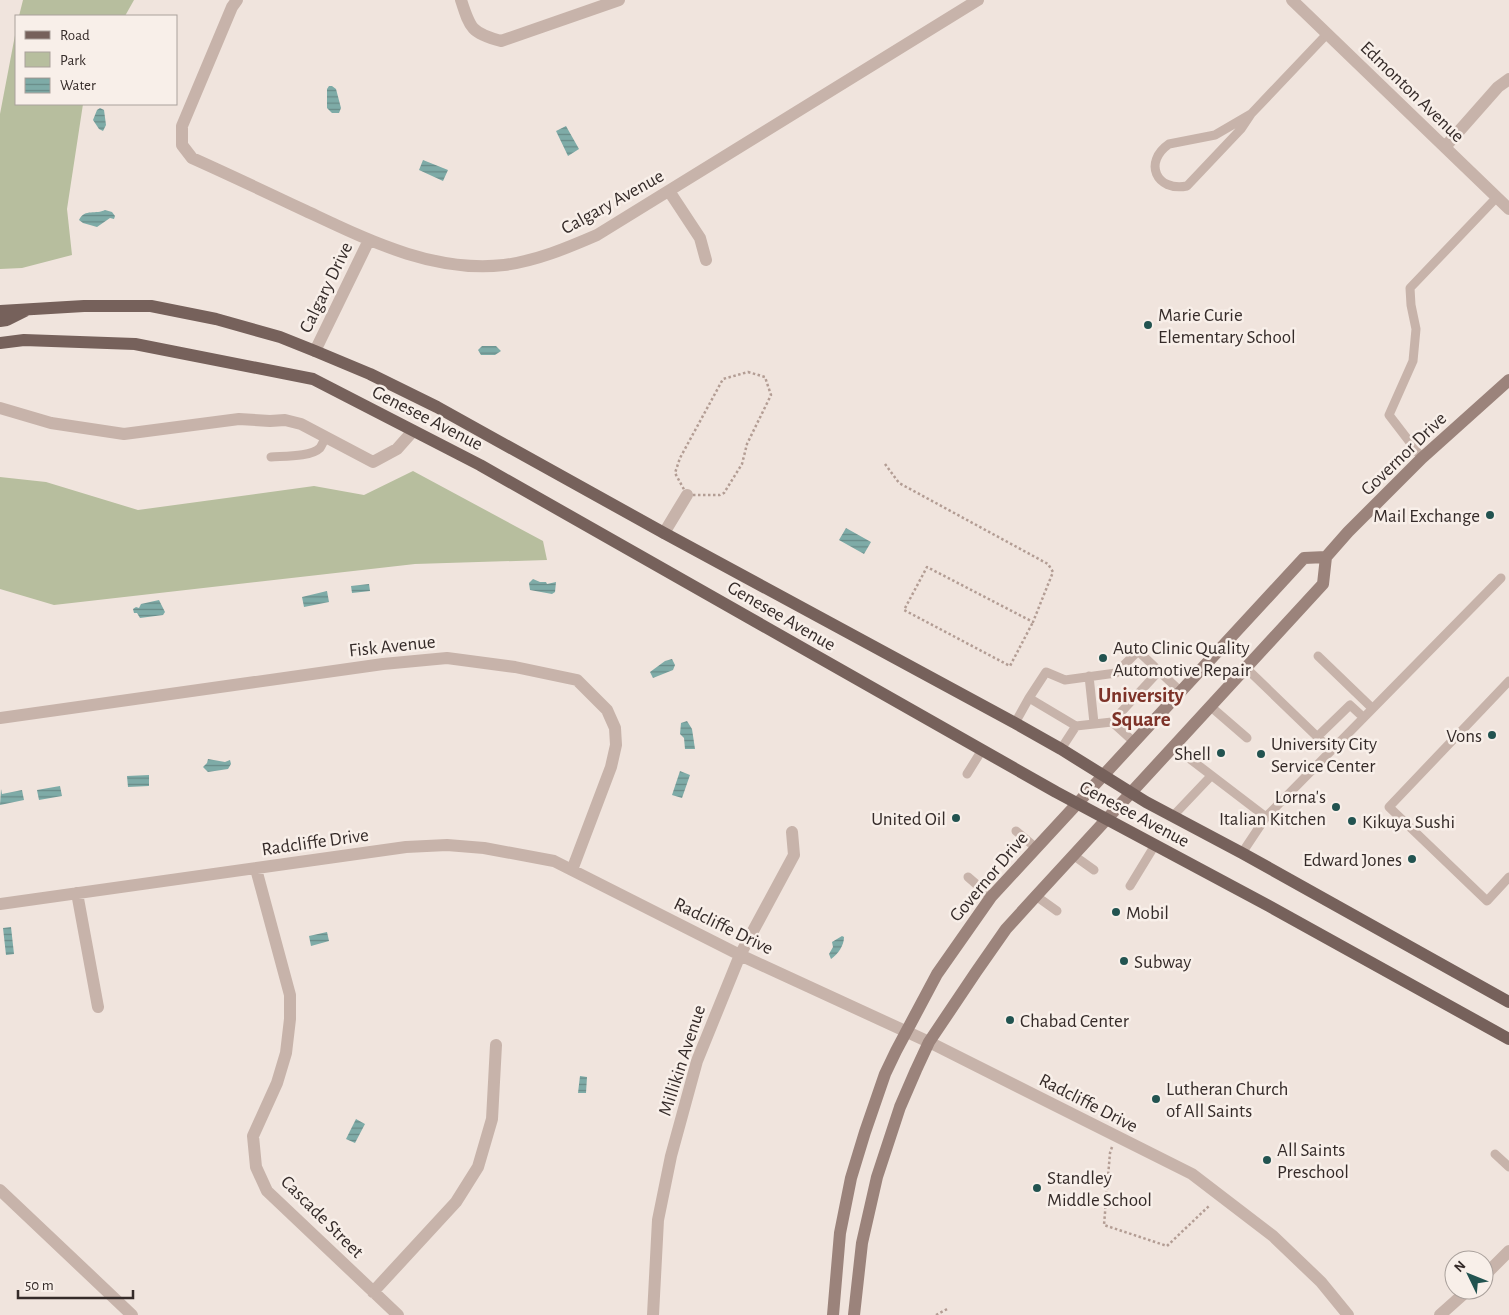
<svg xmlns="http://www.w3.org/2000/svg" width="1509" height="1315" font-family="'Alegreya Sans',sans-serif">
  <defs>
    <pattern id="water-rules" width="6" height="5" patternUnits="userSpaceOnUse" patternTransform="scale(1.25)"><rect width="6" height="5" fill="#7eaba7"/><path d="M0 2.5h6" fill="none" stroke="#688b88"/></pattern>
  </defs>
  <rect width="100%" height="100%" fill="#f0e4dd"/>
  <path fill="#b7be9e" d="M23 0H134L125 16H19Z
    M16 30V104H83L67 209 72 255 22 268 0 269V114Z
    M413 471 543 541 547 560 415 564 54 605 0 589V477L46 482 138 510 314 486 364 495Z"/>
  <path fill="url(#water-rules)" d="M329 86H332L336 89 341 108 339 113H332L327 108V89Z
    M100 108 104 110 106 125 103 131 99 129 93 120 97 110Z
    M566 126 579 149 568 156 556 131Z
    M423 160 448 170 443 181 419 170Z
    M105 210 112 212 115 216 114 219 110 218 97 227 83 223 79 220C85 208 96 215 105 210Z
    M482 346H496L501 351 495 355H481L478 350Z
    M846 528 871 542 864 554 839 540Z
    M533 579 540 582H546L547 584 556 582 555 592 552 594 530 590 529 583Z
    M369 584 370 591 352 593 351 586Z
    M327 591 329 602 304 607 302 597Z
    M159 600 165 612 163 615 140 618 137 613H134L133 609 136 607 139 608 141 604Z
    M672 659 675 665 673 670 653 678 650 672 665 661Z
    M687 721 692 729 695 749H685L684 738 680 734 681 723Z
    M208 759 225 762 230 760 231 764 228 769 208 772 203 767 207 763Z
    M680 771 690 775 682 798 672 795Z
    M149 775V786L128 787 127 776Z
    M60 786 62 796 39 800 37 790Z
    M1 789 2 794 22 790 24 800 0 805Z
    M11 927 14 954 6 955 3 928Z
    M327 932 329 941 311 946 309 936Z
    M842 936 844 937C844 946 838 954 831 959L829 954 833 947 832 942Z
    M580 1076 587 1077 586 1093H578Z
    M356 1119 365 1124 355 1143 346 1139Z"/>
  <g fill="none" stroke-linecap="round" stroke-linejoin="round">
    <path stroke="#b39d94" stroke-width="2.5" stroke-dasharray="2.5 2.5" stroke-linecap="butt" d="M748 372 765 377 771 395 747 444 742 464 724 493 720 495H687L675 473 680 458 723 379Z
      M885 464 899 483 1048 564 1053 572 1033 622 927 567 904 610 1010 666 1033 622
      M1112 1147 1110 1153 1104 1225 1167 1246 1210 1205
      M936 1315 949 1308"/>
    <path stroke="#c7b3aa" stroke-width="9" d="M1251 114 1241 129 1187 186C1156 192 1143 162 1169 144L1215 135 1251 114 1327 34
      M271 457C284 456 311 457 320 448 322 445 324 440 326 437
      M1422 458 1389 415 1413 361 1416 329 1411 305 1410 288 1497 197
      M1138 651 1159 671 1112 722 1076 726 1029 698 1046 672 1065 680 1116 673Z
      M1318 656 1372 708
      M1246 668 1331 750
      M1159 671 1180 691
      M1089 676 1094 723
      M1509 681 1389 807 1487 901 1509 877
      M1210 706 1247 738
      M1112 722 1134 742
      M1015 723 1029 698
      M1317 737 1350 705 1363 717
      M1173 746 1266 817
      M1061 749 1076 726
      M967 774 982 750
      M1173 816 1211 776
      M1016 831 1035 847
      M1242 853 1266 817 1501 578
      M1073 855 1094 870
      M968 877 991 897
      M1130 886 1155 845
      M1036 896 1057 911
      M1495 1154 1509 1167"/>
    <path stroke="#c7b3aa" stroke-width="12" d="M237 0 232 7 182 126V145L192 158C230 175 268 193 306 211 368 240 433 273 504 265 536 261 567 248 597 235L978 0
      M461 0C470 28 471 33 501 41L619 0
      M1292 0 1509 209
      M1445 147 1498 87 1509 79
      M669 191 700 238 706 260
      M315 351 369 240
      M0 408 51 423 124 434 239 419 270 421 285 420 301 424 373 462 397 449 413 431
      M664 533 687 495
      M0 718 383 664 447 658 515 667 577 680 607 710 615 728 616 745 611 767 572 870
      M256 869 290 995V1019L286 1053 277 1083 253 1136 256 1167 267 1191 398 1315
      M77 893 98 1007
      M0 904 406 847 447 845 484 848 554 861 740 955 929 1042 1192 1174 1273 1236 1321 1282 1348 1315
      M0 1190 132 1315
      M1484 1276 1509 1251
      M373 1292 456 1202 478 1167 492 1119 496 1045
      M653 1315 658 1220 671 1156 697 1061 740 955 794 855 792 832
      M1440 1315 1468 1290"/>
    <path stroke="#9b837b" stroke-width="12" d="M833 1315 840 1233 851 1178 865 1132 885 1074 896 1051 937 974 991 897 1304 558 1326 557
      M854 1315 862 1243 877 1177 900 1107 916 1070 929 1042 976 972 1006 929 1036 896 1323 584 1326 557 1348 532 1422 458 1509 380"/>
    <path stroke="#76615b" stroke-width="12" d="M0 311 84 306H151L216 319 280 337 315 351 370 374 437 407 664 533 1015 723 1061 749 1146 802 1242 853 1509 1002
      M0 321 7 320 25 311
      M0 343 24 340 135 344 313 379 480 465 1056 792 1269 906 1509 1039"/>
  </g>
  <g fill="#225350" stroke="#f8efe9" stroke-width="2">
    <circle cx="1148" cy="325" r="5"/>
    <circle cx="1490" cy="515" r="5"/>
    <circle cx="1103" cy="658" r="5"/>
    <circle cx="1492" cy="735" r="5"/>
    <circle cx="1221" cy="753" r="5"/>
    <circle cx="1261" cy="754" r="5"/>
    <circle cx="1336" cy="807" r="5"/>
    <circle cx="956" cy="818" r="5"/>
    <circle cx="1352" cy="821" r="5"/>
    <circle cx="1412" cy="859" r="5"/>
    <circle cx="1116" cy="912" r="5"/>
    <circle cx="1124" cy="961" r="5"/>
    <circle cx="1010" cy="1020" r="5"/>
    <circle cx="1156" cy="1099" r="5"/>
    <circle cx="1267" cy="1160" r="5"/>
    <circle cx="1037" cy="1188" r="5"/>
  </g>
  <g text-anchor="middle" stroke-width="5" stroke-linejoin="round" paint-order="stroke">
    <g font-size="19" fill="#352b29" stroke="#f8efe9">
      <text transform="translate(1413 91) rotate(44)" y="7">Edmonton Avenue</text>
      <text transform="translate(612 201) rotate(-29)" y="7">Calgary Avenue</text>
      <text transform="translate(325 287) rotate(-64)" y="7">Calgary Drive</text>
      <text transform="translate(428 417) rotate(27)" y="7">Genesee Avenue</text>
      <text transform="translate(1403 453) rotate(-44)" y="7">Governor Drive</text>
      <text transform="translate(782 615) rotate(30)" y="7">Genesee Avenue</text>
      <text transform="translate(392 645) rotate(-6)" y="7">Fisk Avenue</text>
      <text transform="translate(1135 813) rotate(28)" y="7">Genesee Avenue</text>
      <text transform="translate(315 841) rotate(-8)" y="7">Radcliffe Drive</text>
      <text transform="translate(988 876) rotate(-50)" y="7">Governor Drive</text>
      <text transform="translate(724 925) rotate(26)" y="7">Radcliffe Drive</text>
      <text transform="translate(681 1060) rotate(-72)" y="7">Millikin Avenue</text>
      <text transform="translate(1089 1102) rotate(27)" y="7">Radcliffe Drive</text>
      <text transform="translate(323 1216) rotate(45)" y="7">Cascade Street</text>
    </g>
    <g font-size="19" fill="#352b29" stroke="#f8efe9" text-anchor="start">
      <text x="1158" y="321">Marie Curie<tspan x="1158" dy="22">Elementary School</tspan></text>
      <text x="1480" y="522" text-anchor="end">Mail Exchange</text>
      <text x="1113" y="654">Auto Clinic Quality<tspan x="1113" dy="22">Automotive Repair</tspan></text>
      <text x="1482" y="742" text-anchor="end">Vons</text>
      <text x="1271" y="750">University City<tspan x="1271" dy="22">Service Center</tspan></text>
      <text x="1211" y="760" text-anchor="end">Shell</text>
      <text x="1326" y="803" text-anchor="end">Lorna's<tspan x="1326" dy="22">Italian Kitchen</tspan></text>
      <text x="946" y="825" text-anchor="end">United Oil</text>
      <text x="1362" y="828">Kikuya Sushi</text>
      <text x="1402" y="866" text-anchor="end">Edward Jones</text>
      <text x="1126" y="919">Mobil</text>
      <text x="1134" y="968">Subway</text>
      <text x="1020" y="1027">Chabad Center</text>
      <text x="1166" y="1095">Lutheran Church<tspan x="1166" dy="22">of All Saints</tspan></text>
      <text x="1277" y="1156">All Saints<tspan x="1277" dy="22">Preschool</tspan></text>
      <text x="1047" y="1184">Standley<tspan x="1047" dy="22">Middle School</tspan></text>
    </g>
    <g font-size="21" font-weight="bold" fill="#7d3228" stroke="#f8efe9">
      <text x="1141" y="702">University<tspan x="1141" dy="24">Square</tspan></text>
    </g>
  </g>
  <rect x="15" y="15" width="162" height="90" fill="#f8efe9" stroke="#aaa19c"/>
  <rect x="25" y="31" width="25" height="8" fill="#76615b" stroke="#aaa19c"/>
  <text x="60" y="40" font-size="15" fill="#352b29">Road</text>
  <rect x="25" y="52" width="25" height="15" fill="#b7be9e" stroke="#aaa19c"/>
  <text x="60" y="65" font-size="15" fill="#352b29">Park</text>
  <rect x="25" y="78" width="25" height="15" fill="url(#water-rules)" stroke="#aaa19c"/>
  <text x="60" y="90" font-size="15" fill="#352b29">Water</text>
  <g transform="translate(1469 1275) rotate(313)"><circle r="24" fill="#f8efe9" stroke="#aaa19c"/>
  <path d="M0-4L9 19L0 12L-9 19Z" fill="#225350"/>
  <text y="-8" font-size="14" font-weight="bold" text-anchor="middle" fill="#352b29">N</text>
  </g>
  <path d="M18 1290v8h115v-8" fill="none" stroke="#352b29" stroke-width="2.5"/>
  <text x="25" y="1290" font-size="15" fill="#352b29" stroke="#f8efe9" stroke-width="4" paint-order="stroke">50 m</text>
</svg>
